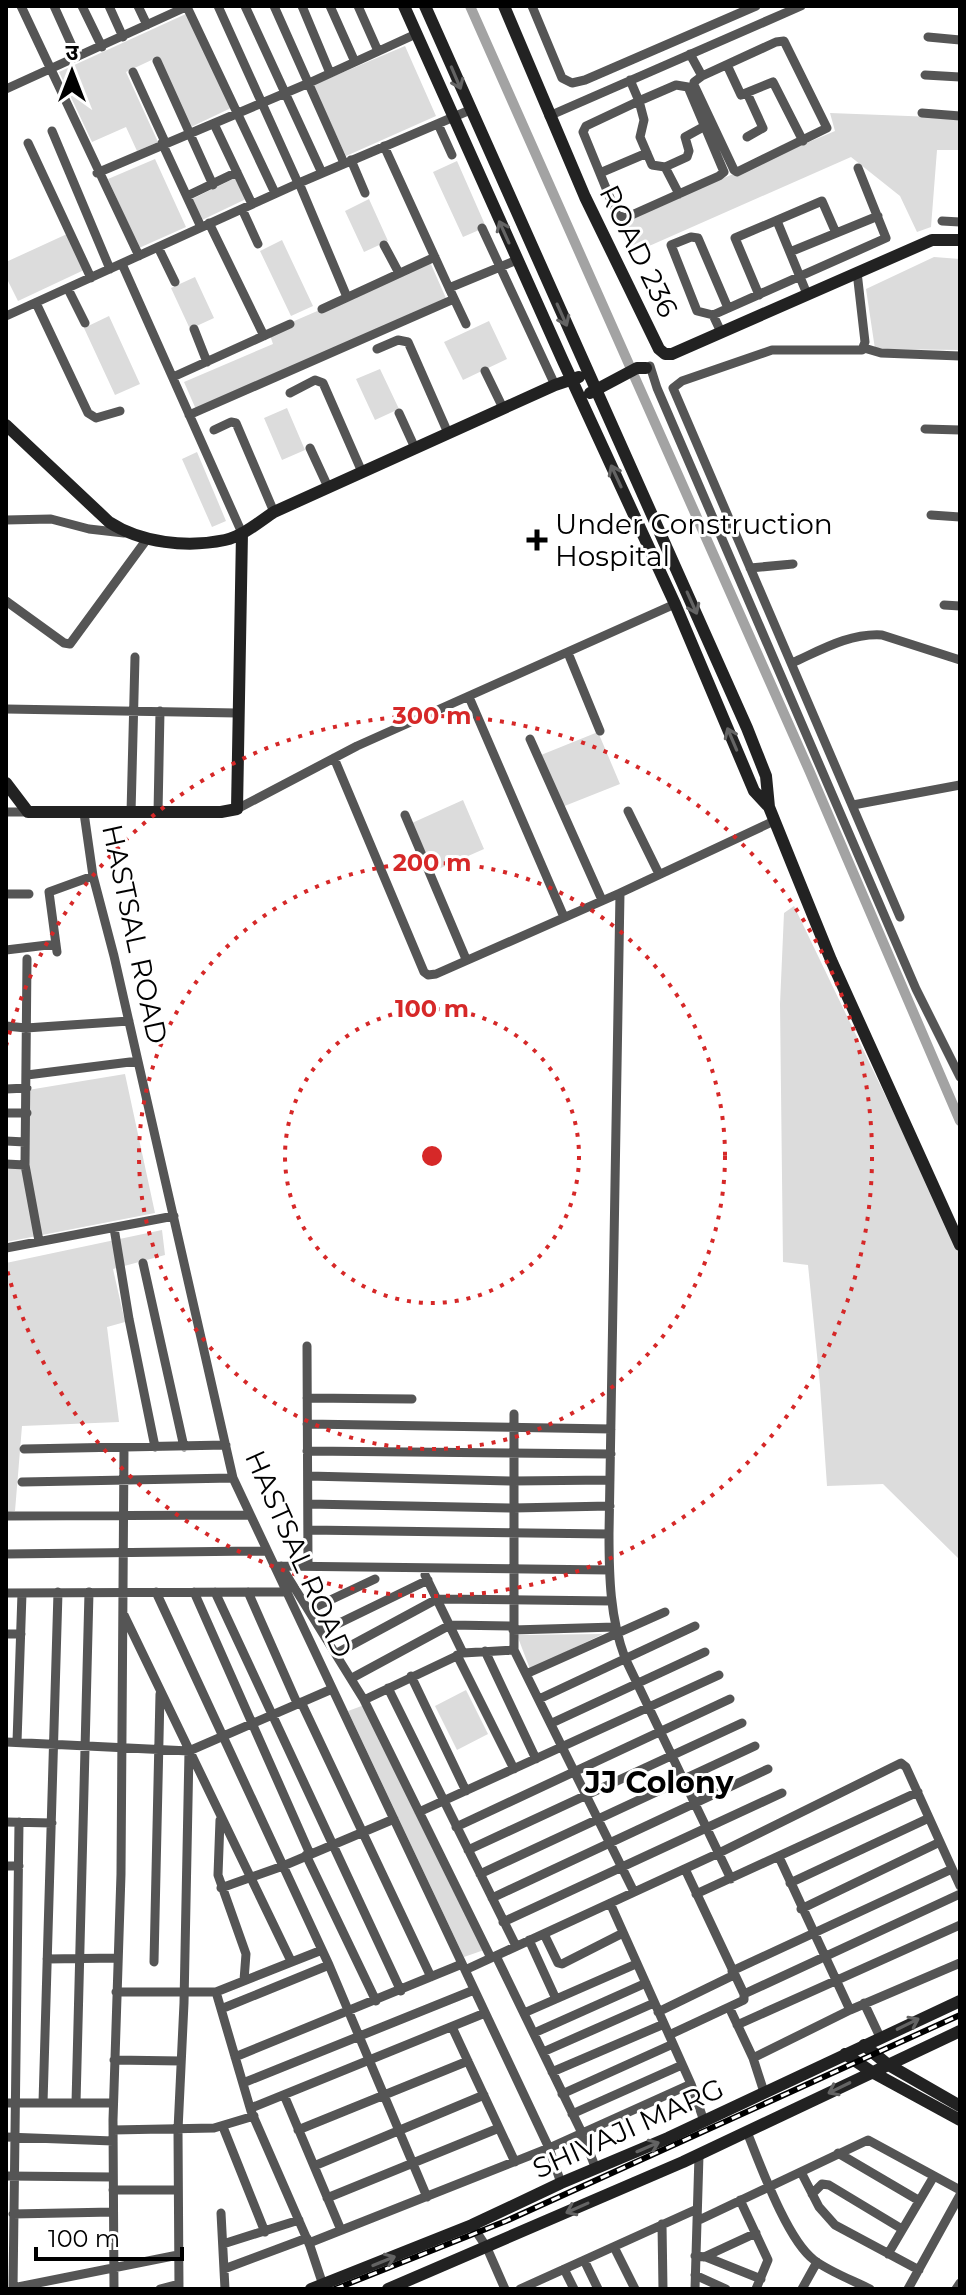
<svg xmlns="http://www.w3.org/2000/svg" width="966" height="2295" font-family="Montserrat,'Noto Sans Devanagari',sans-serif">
  <rect width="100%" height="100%" fill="#fff"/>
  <path fill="#dcdcdc" d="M188 13 231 108 191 127 158 57 126 72 158 142 137 151 126 127 92 142 59 72Z
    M405 46 436 116 346 156 313 85Z
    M830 113 960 118V150H937L931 227 917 232 900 196 851 157 631 254 617 223 835 131Z
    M155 159 186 227 139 248 108 179Z
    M457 161 486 227 463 237 433 172Z
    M235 178 246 199 202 220 192 199Z
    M369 199 388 241 364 252 345 211Z
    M67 234 84 270 18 301 6 277V262Z
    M282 240 313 306 291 316 260 251Z
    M934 257 960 259V350L875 349 866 289Z
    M430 262 449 305 198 414 184 382 273 344 269 332Z
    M195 277 214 318 190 329 171 288Z
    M109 316 140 384 115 395 84 328Z
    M489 321 507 359 463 380 444 342Z
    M380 369 399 409 375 420 356 379Z
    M287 408 305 450 282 460 264 418Z
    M197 452 226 521 212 527 182 459Z
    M598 732 620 784 562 807 541 755Z
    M463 800 484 849 434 871 412 823Z
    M794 906 960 1251V1560L883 1484 827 1486 820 1385 808 1265 783 1262 780 1004 784 913Z
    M125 1074 155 1213 6 1242V1165L21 1164 22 1091Z
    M162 1230 165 1255 113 1269 125 1322 107 1327 119 1422 22 1426 15 1511 6 1512V1263Z
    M603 1634 530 1669 517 1635Z
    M466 1690 488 1734 457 1750 435 1706Z
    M367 1704 484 1950 464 1957 348 1711Z"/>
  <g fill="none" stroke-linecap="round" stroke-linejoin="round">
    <path stroke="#a3a3a3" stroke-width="10" d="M470 6 809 770 960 1121"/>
    <path stroke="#555" stroke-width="9" d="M21 6 139 256
      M54 6 77 57
      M82 6 102 47
      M109 6 123 37
      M138 6 147 25
      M218 6 298 183
      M245 6 322 173
      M274 6 344 163
      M302 6 330 73
      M330 6 355 62
      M358 6 378 51
      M532 6 562 78 572 83 585 80 756 6
      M187 7 275 193
      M928 37 960 40
      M690 54 702 76 776 42 784 41 827 128 737 172 734 170 694 85V82L702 76
      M157 61 213 185
      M727 65 741 95 773 82 803 141
      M133 72 165 142
      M925 75 960 77
      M630 80 639 101 676 85 688 87 724 172 719 176 625 218 617 215 583 132 586 126 639 101 644 120 640 137 652 165 665 167 679 194
      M6 89 188 6
      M747 93 763 128 747 137
      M922 113 960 116
      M549 116 801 6
      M214 124 252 204
      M438 124 452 155
      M52 131 110 269
      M28 143 91 278
      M162 143 201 227
      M384 146 449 288
      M351 160 365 193
      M665 167 687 157 689 151 685 137 705 126
      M97 173 309 83 416 34
      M600 173 647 153
      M299 183 347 297
      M187 196 237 172
      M242 209 258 244
      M777 221 807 294
      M942 221 960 222
      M209 223 264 336
      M482 228 555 385
      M384 245 399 273
      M158 247 175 282
      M790 252 878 216
      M122 264 242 533
      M857 272 865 342 862 350H772L682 381 673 388 900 917
      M68 289 85 323
      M759 295 735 238 822 201 836 233
      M36 303 88 413 96 418 120 411
      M322 309 435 257
      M713 315 886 238 858 168
      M6 316 299 183 470 110
      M466 324 449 288 517 260
      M194 329 207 362
      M721 332 713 315 697 311 671 245 691 237 698 238 728 308
      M864 348 881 353 960 356
      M377 349 398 340 408 342 448 433
      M650 366 657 388 916 989 960 1077
      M485 371 503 408
      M173 377 290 324
      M290 393 315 380 323 383 362 472
      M399 413 415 448
      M189 415 454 299
      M925 429 960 430
      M214 430 231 422 236 423 274 512
      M310 448 328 487
      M931 515 960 517
      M6 520 51 519 89 529 124 533
      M750 568 793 564
      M6 601 64 643 70 644 147 539
      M944 605 960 606
      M568 653 600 731
      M792 663C821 650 849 633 882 635L960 660
      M469 697 564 917
      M6 709 237 713
      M530 739 602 900
      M334 758 424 972 428 975 436 974 620 893
      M853 805 960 785
      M237 809 357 746 675 604
      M628 811 659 874
      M6 812H28
      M84 813 93 876 114 956 233 1478 549 2148 561 2183
      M131 813 135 657
      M158 813 160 711
      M405 815 466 959
      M6 894H29
      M6 950 56 944
      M57 952 49 892 93 876
      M27 959 25 1165 39 1241
      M6 1026 26 1028 129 1021
      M27 1075 138 1061
      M6 1089 27 1088
      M6 1113H27
      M6 1141 25 1142
      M6 1164 25 1165
      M114 1228 129 1319 155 1447
      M6 1248 174 1216
      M143 1263 184 1447
      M307 1346 308 1566
      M307 1398 412 1399
      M514 1414V1650L634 1892
      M307 1424 611 1429
      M24 1449 226 1445
      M307 1451 611 1454
      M308 1476 513 1481 610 1480
      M22 1482 233 1478
      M308 1504 513 1508 610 1506
      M6 1516 249 1515
      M308 1530 609 1534
      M6 1554 266 1551
      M277 1566 609 1570
      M281 1566 364 1700 491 1958
      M425 1575 463 1653
      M156 1592 329 1965 427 2197
      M194 1592 310 1854
      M215 1592 401 1991
      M248 1592 297 1703
      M6 1593 285 1592
      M309 1610 375 1579
      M124 1615 291 1961
      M513 1630 615 1627
      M323 1631 428 1580
      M6 1634H21
      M485 1651 536 1759
      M337 1653 437 1599 612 1601
      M457 1655 514 1769
      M526 1674 665 1612
      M411 1676 466 1791
      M352 1678 450 1625 513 1626
      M388 1688 516 1946
      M539 1699 695 1626
      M364 1700 463 1653 514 1650
      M301 1702 431 1977
      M552 1723 705 1652
      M6 1742 189 1751 332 1689
      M17 1742 22 1593
      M419 1812 719 1675
      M220 1820 218 1875 246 1954 244 1980
      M6 1822 52 1823
      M456 1827 730 1699
      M468 1850 742 1723
      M306 1855 376 2001
      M779 1857 850 2010
      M6 1866H19
      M685 1869 744 1994
      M480 1874 755 1746
      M731 1879 625 1658C610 1618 609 1576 609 1534L620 893 774 821
      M790 1883 929 1818
      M221 1888 283 1866 394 1819
      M696 1894 918 1792
      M492 1898 768 1769
      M610 1903 691 2084 704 2121
      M801 1909 940 1842
      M503 1922 782 1793
      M544 1934 558 1963 562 1964 623 1933
      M529 1940 556 1999
      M496 1956 582 2133 596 2169
      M47 1959 117 1958
      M154 1962 160 1694
      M465 1970 719 1853 901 1763 906 1767 960 1886
      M732 1971 952 1869
      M116 1992H216L322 1950
      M216 1992 251 2111 310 2246 323 2285
      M864 2003 880 2037
      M729 2007 753 2058 764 2092
      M221 2009 329 1965
      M658 2012 734 1975
      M524 2013 636 1964
      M737 2025 960 1925
      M452 2027 515 2162
      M534 2033 646 1983
      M669 2035 744 2000V1994L960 1894
      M543 2052 654 2003
      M235 2057 462 1964
      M753 2058 850 2010 960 1963
      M114 2060 181 2061
      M552 2072 664 2024
      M243 2083 474 1990
      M562 2094 673 2044
      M284 2095 341 2230
      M6 2103H113
      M43 2103 58 1592
      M76 2103 89 1592
      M251 2108 485 2013
      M572 2114 682 2065
      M223 2127 265 2232
      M113 2130 214 2128 254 2116
      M298 2130 468 2061
      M747 2132C760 2164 787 2240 814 2260 830 2272 852 2280 870 2289
      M6 2137 113 2141
      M838 2153 918 2200
      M314 2166 484 2095
      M801 2172 819 2207 835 2225 919 2270
      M6 2176 113 2177
      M113 2190H178
      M812 2194 822 2184 829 2185 902 2229
      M327 2198 499 2128
      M740 2200 768 2260 756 2289
      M221 2213 225 2289
      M13 2214 113 2212
      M697 2221 868 2140 960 2190
      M662 2224 663 2289
      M472 2225 487 2248 505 2289
      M309 2243 549 2148 691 2084
      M223 2244 299 2220
      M614 2247 635 2289
      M888 2254 934 2176
      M695 2256 706 2257 761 2279
      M704 2257 756 2233
      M584 2260 598 2289
      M224 2269 307 2238
      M564 2269 574 2289
      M695 2275 726 2289
      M13 2288 178 2255
      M13 2289 19 1822
      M114 2289 113 2120 121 1874 124 1448
      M160 2289 179 2284
      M179 2289 178 2130 184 2003 189 1751
      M520 2289 697 2209
      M695 2289 699 2155
      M802 2289 817 2262
      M908 2289 960 2195
      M956 2289 960 2283"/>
    <path stroke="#222" stroke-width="12" d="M404 6 563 361 675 604 754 791 769 807
      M425 6 747 728 766 776 769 807 792 864 831 960 960 1245
      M504 6 585 197 659 349 665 354H672L932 240H960
      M590 393 637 368H646
      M6 425 109 522C141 543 187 548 225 540 243 536 259 522 274 512L555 385 579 377
      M6 783 28 812H221L237 809 242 533
      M864 2045 887 2064 960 2106
      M845 2054 872 2072 960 2120
      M311 2289 472 2225 561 2183 668 2138 960 2001
      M388 2289 683 2162 960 2031"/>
    <defs>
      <path id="rail" d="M335 2289 506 2221 960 2015"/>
    </defs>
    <use href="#rail" stroke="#000" stroke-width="6"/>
    <use href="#rail" stroke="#fff" stroke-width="3" stroke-dasharray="9" stroke-linecap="butt"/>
  </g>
  <defs><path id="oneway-shaft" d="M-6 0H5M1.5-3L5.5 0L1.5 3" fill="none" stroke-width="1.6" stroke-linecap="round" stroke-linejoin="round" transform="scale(2)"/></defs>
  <g stroke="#646464">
    <use href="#oneway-shaft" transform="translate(456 78) rotate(67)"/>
    <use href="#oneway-shaft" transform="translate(504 232) rotate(-114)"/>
    <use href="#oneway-shaft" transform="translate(562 315) rotate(66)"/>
    <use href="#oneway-shaft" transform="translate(616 476) rotate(-115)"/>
    <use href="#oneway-shaft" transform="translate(692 603) rotate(66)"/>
    <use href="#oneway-shaft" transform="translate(732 739) rotate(-113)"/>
    <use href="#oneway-shaft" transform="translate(908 2024) rotate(-26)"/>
    <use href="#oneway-shaft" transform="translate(839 2088) rotate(154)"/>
    <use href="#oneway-shaft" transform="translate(648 2147) rotate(-23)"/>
    <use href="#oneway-shaft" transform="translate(577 2208) rotate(156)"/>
    <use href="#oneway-shaft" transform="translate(384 2261) rotate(-22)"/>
  </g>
  <g fill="none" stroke="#d62828" stroke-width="4" stroke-dasharray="4 8">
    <circle cx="432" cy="1156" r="147"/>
    <circle cx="432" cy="1156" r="293"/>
    <path d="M6 1046A440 440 0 1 1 6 1266"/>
  </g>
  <path fill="#000" stroke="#fff" stroke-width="3" d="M533 528h8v8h8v8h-8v8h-8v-8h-8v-8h8z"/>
  <g text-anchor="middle" stroke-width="6" stroke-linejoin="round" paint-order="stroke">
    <g font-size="28" fill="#000" stroke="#fff">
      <text transform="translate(639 251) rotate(64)" y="10">ROAD 236</text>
      <text transform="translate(135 934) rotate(78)" y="10">HASTSAL ROAD</text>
      <text transform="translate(299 1554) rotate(66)" y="10">HASTSAL ROAD</text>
      <text transform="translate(628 2128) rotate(-24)" y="10">SHIVAJI MARG</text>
    </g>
    <g font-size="28" fill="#000" stroke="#fff" text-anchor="start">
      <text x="555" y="534">Under Construction<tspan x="555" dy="32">Hospital</tspan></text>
    </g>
    <g font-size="30" font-weight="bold" fill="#000" stroke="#fff">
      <text x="659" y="1793">JJ Colony</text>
    </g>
  </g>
  <circle cx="432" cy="1156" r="12" fill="#d62828" stroke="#fff" stroke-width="4"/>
  <g font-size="24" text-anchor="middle" font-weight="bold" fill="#d62828" stroke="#fff" stroke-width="6" stroke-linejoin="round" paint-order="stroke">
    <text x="432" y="724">300 m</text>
    <text x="432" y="871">200 m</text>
    <text x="432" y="1017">100 m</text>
  </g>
  <rect width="966" height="2295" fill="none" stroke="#000000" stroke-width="16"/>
  <g transform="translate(72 72)" stroke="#ffffff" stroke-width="6" paint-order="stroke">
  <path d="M0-6L14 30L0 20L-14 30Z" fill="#000000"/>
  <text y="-12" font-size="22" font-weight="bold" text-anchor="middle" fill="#000000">उ</text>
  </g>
  <path d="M36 2247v12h146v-12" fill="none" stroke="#000000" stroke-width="4"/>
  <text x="48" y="2247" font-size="24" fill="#000000" stroke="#ffffff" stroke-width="6" paint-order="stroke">100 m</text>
</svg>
